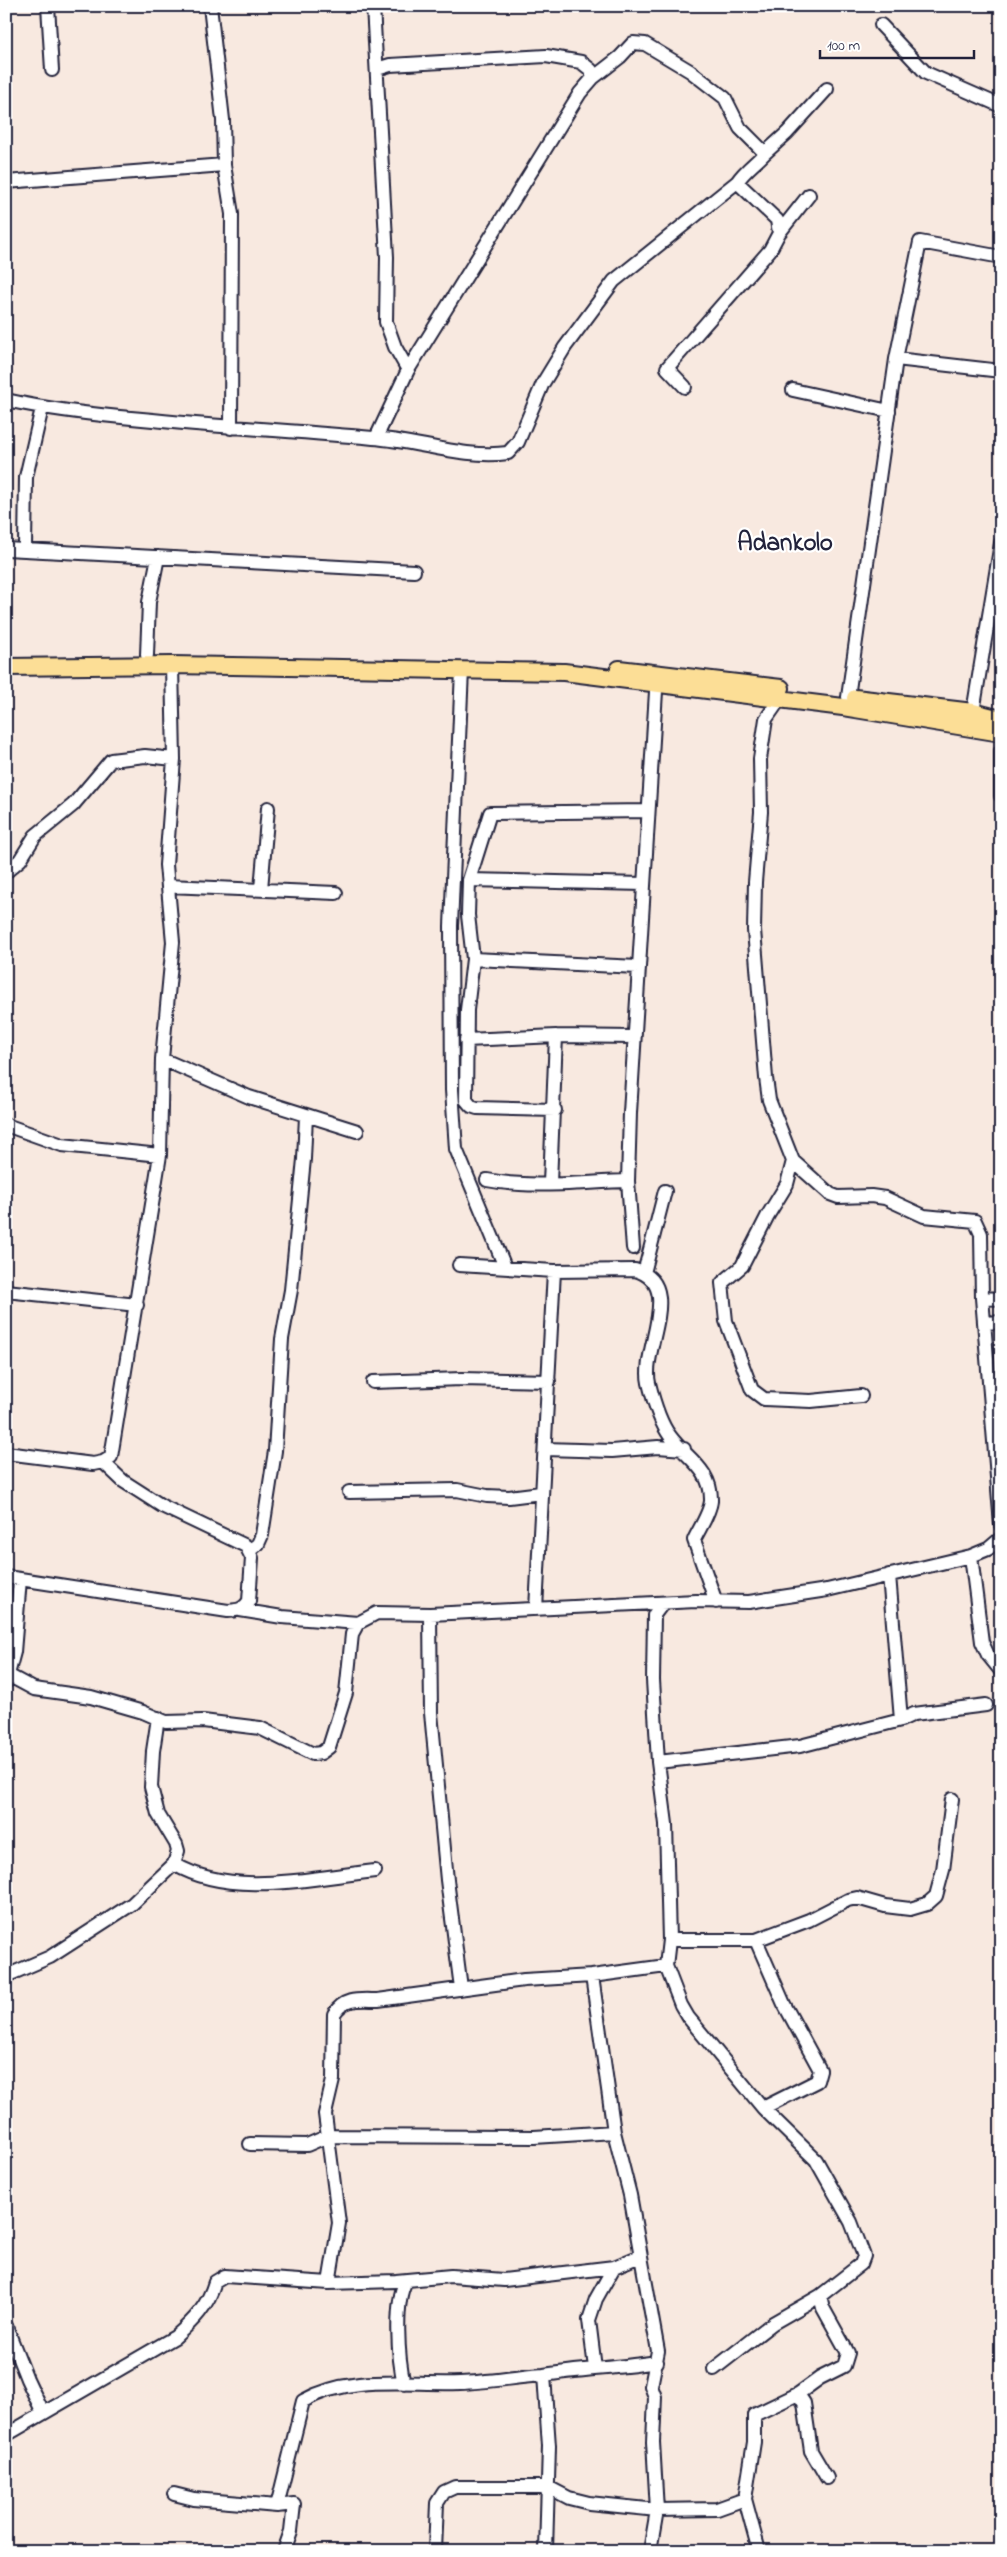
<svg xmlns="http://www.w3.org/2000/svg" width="1007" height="2557" font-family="'Indie Flower',sans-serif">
  <rect width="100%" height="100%" fill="#f8e9e0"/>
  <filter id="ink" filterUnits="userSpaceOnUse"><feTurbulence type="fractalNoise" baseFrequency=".02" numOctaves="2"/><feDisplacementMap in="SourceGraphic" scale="10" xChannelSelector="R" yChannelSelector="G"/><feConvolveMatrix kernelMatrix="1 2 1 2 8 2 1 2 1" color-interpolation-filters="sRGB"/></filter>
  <g filter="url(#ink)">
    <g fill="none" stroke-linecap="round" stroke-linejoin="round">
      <defs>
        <path id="minor" d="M48 6 52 70
          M210 6 223 120 224 165 232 214 231 428
          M373 6 387 257 386 322 395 347 408 370
          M881 25 926 73 1001 106
          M765 153 787 133 827 89
          M6 182 224 165
          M779 233 809 195
          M896 359 1001 371
          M685 387 667 368 770 250 779 233 777 220 737 182
          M793 390 889 411
          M6 400C51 410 96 415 142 419 219 427 296 431 373 438 418 441 464 459 508 453L518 442 543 383 565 347 614 281 737 182C745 170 756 163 765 153L740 128 725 98 690 71 645 44 633 43 620 57 593 78
          M376 438 408 370 580 93 593 78 591 70 581 62 546 56 390 65 377 69
          M25 548 26 477 42 408
          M6 549 414 571
          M147 655 149 602 158 557
          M462 670 451 926 452 1090 456 1149 505 1267
          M848 697 896 359 920 242 1001 257
          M780 699 766 719 760 759 761 812 755 882 754 930 766 1078 769 1100 793 1161 830 1194 838 1197 871 1196 885 1198 924 1216 975 1221 981 1234 982 1298 1001 1525
          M973 712 1001 543
          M1001 751V796
          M6 872 20 860 35 836 73 805 111 760 145 756 174 759
          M469 880 644 884
          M168 886 336 893
          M261 889 268 808
          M473 959 467 1010 466 1100 471 1106 477 1108 555 1110
          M638 967 473 959 468 915 469 880 490 813 647 811
          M466 1040 556 1036 634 1037
          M162 1059 249 1097 357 1131
          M6 1125 62 1145 160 1155
          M793 1161 787 1184 768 1215 742 1266 722 1283 726 1321 752 1390 764 1399 811 1401 861 1396
          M487 1180C532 1189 583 1182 628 1181
          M550 1183 556 1036
          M633 1248 628 1181 630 1113 657 675
          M459 1265 554 1271 635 1270C685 1284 641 1349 649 1383 653 1399 660 1423 670 1436 686 1458 712 1469 711 1501 710 1513 699 1529 694 1540L716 1602
          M644 1273 665 1191
          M6 1291 137 1305
          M982 1298 1001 1299
          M984 1323 1001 1322
          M373 1382 462 1379 549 1381
          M545 1449 612 1451 658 1447 684 1449
          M6 1453 93 1464 103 1462 111 1457 160 1155 162 1059 173 942 166 865 174 759 172 665
          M349 1492 457 1490 487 1496 509 1497 541 1493
          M249 1551 258 1544 262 1535 275 1451 282 1339 291 1290 304 1159 306 1116
          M971 1556 982 1642 988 1655 1001 1671
          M889 1575 901 1720
          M6 1577 20 1579 14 1652 6 1682
          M20 1579 228 1611C238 1610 243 1610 249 1601L252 1558 246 1546 162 1506 123 1481 103 1462
          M663 1603 654 1615 653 1680 658 1762 666 1824 669 1940 666 1966 681 2005 688 2017 763 2108 816 2160 851 2222 864 2256 861 2264 820 2296 823 2308 848 2353 844 2366 820 2378 798 2394 804 2403 811 2451 827 2478
          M536 1609 554 1271
          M240 1610 282 1617 358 1623 377 1613 430 1614 696 1601 749 1602 827 1590 971 1556 988 1549 1001 1538
          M430 1614 431 1713 447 1880 461 1988
          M8 1675 34 1689 91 1697 143 1712 166 1722 203 1721 260 1728 313 1754 321 1753 329 1747 346 1693 352 1634 358 1623
          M658 1762 800 1746 901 1720 914 1714 986 1705
          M174 1864C232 1898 311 1878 375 1871
          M669 1940H756L809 1920 848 1900 857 1898 885 1906 910 1909 927 1904 936 1896 943 1870 952 1799
          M756 1940 784 2004 820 2070 817 2081 763 2108
          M6 1976 50 1957 132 1904 174 1864 178 1851 176 1844 158 1814 151 1787 153 1751 158 1718
          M592 1976 614 2132 630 2195 658 2351 651 2386 655 2397 653 2442 657 2510 650 2551
          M250 2144 307 2145 328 2136 534 2137 614 2132
          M329 2283 339 2223 325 2114 333 2080 334 2014C344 1997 360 2000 378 2000L524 1980 592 1976 666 1966
          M6 2326 27 2379 43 2413
          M595 2368 589 2320 596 2299 614 2267
          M714 2369 773 2323 820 2296
          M544 2375C582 2369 620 2368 657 2362
          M404 2383C398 2359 394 2302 406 2281
          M6 2435 175 2337C194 2320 208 2306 215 2282L225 2276 329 2283 396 2281 451 2276 504 2280 614 2267 640 2256
          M174 2494 194 2499 277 2506 303 2401C350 2374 408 2385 460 2383 488 2382 516 2377 544 2375L549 2446 546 2551
          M277 2506 294 2504 291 2531 284 2551
          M435 2551 437 2503 444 2492 455 2487H548L569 2498 589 2503 657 2510 717 2509 745 2499
          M759 2551 745 2499 754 2442V2415L798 2394"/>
        <path id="major" d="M6 667 172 665 564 672 843 707 1001 733
          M619 669 781 688
          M855 698 973 712 1001 719"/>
      </defs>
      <use href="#minor" stroke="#22223b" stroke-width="16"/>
      <use href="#major" stroke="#22223b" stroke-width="20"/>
      <use href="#minor" stroke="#fff" stroke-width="12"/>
      <use href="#major" stroke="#fcde96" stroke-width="16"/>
    </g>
  </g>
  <g text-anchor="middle" stroke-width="4.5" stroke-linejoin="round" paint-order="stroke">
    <g font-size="25" font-weight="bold" fill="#22223b" stroke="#fff">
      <text x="785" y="550">Adankolo</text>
    </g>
  </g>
  <rect width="1007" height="2557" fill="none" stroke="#fff" stroke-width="25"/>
  <rect x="12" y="12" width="982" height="2532" fill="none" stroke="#22223b" stroke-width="2" filter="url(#ink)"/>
  <path d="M820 50v8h154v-8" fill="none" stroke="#22223b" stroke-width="2.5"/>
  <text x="827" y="50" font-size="15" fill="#22223b" stroke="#ffffff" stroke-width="4" paint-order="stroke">100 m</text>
</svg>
